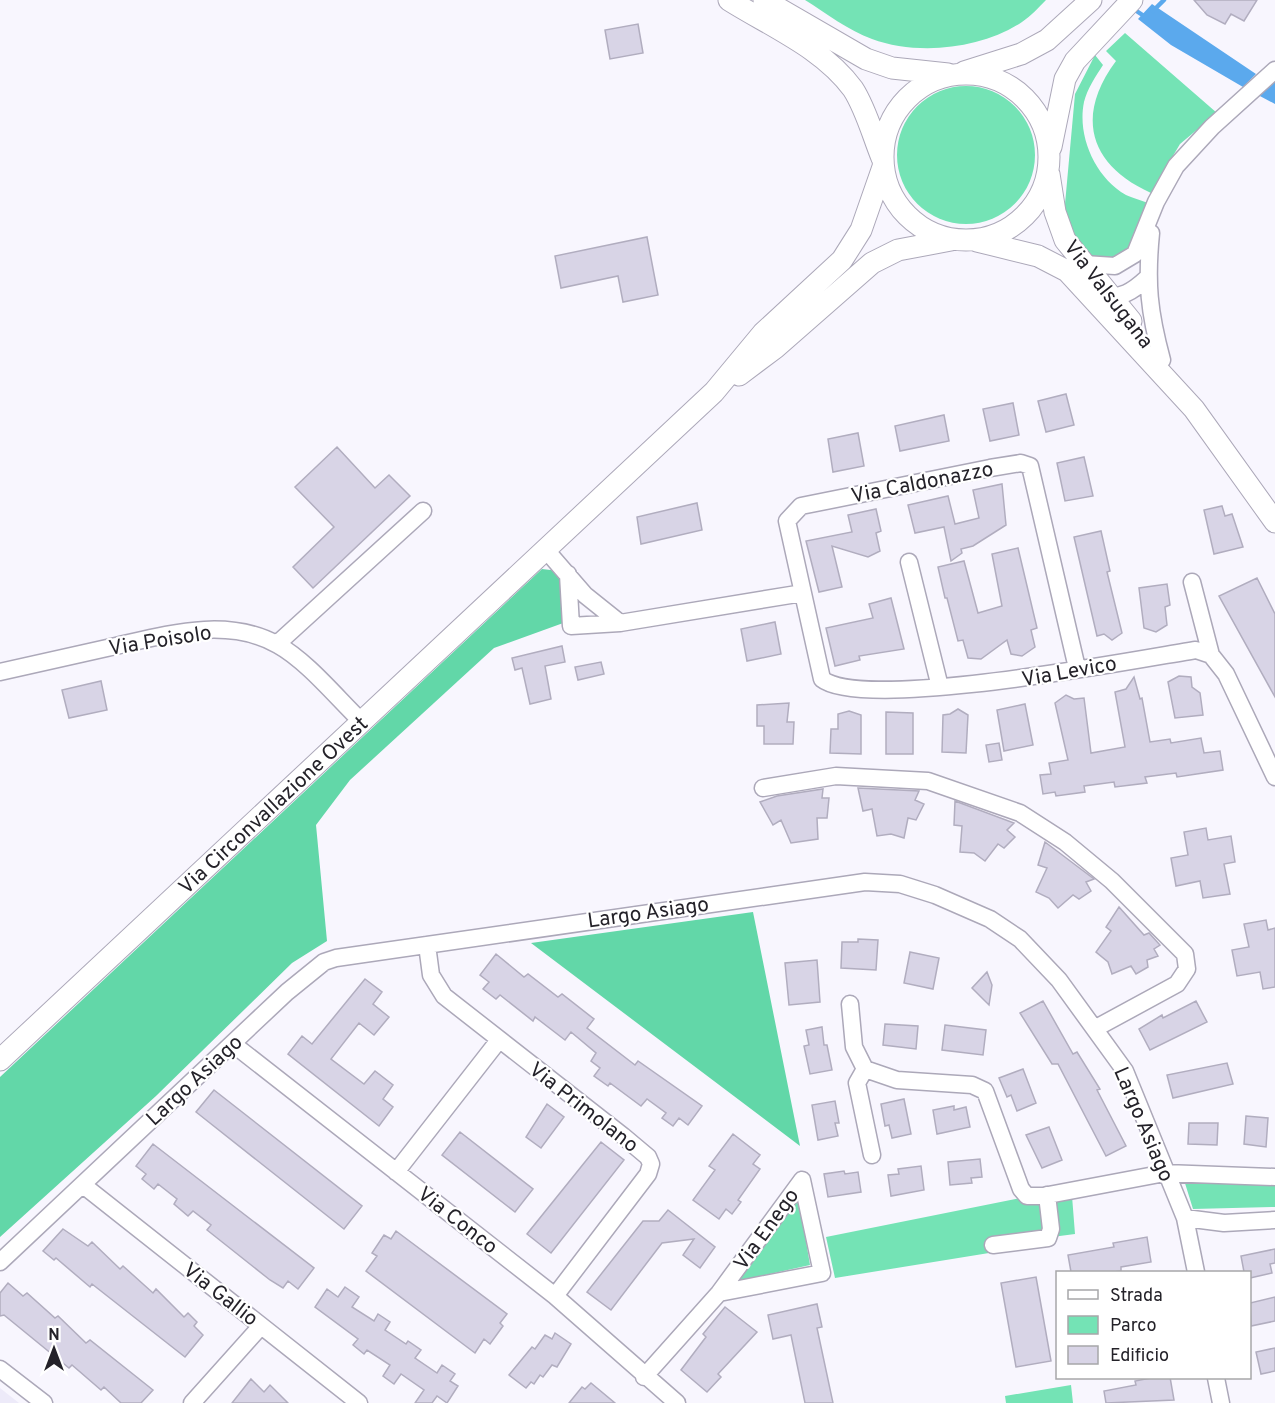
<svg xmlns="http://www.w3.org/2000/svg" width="1275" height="1403" font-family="Overpass,sans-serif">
  <rect width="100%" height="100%" fill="#f8f6fe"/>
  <path fill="#edeaf9" d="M0 1388 19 1403H0Z"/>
  <path fill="#74e3b5" d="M805 0H1046C1039 7 1031 16 1022 22 982 49 918 56 872 39 849 31 826 13 805 0Z
    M1125 33 1217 113 1180 144 1151 193C1089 165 1075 116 1116 61L1106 51Z
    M1095 55 1103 65C1096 76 1087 89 1084 102 1077 136 1095 177 1126 195 1132 198 1141 200 1148 203L1135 244 1117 258 1097 259 1089 256 1079 248 1064 215 1075 94Z
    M897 155a69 69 0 1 1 138 0a69 69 0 1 1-138 0Z
    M1184 1180 1275 1184V1207L1193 1209Z
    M1072 1196 1075 1234 1052 1237 1051 1199Z
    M1020 1198 1040 1200 1044 1227 1041 1233 989 1242V1253L835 1278 826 1237Z
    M796 1202 800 1205 810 1265 734 1282Z
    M1071 1385 1073 1403H1006L1005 1396Z"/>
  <path fill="#62d7a8" d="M542 569 559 571 566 622 494 648 350 780 316 825 327 941 292 963 156 1096 0 1237V1077Z
    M753 912 800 1146 531 943Z"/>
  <path fill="#5ba9ed" d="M1152 4 1256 74 1243 87 1171 45 1138 19Z
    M1275 81V104L1258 95Z"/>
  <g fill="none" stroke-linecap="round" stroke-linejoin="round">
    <path stroke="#5ba9ed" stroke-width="4.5" d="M1132 8 1147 18
      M1153 11 1164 0"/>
  </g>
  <path fill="#d8d4e6" stroke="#b1adbf" stroke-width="1.5" d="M1194 0H1257L1244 21 1231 14 1225 24 1207 15Z
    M638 24 643 53 610 59 605 30Z
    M647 237 658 295 623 302 618 276 561 288 555 256Z
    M1066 394 1074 425 1046 432 1038 401Z
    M1013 403 1019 435 990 441 983 409Z
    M944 415 949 441 900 451 895 426Z
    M858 433 864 466 833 472 828 439Z
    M337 447 375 488 389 475 410 496 313 588 293 567 334 527 295 487Z
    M1084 457 1093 496 1065 501 1057 463Z
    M1002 484 1006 525 973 546 961 549 962 553 951 561 944 527 915 533 908 505 948 496 955 524 979 518 973 490Z
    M697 503 702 530 641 544 637 517Z
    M1222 506 1225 516 1232 514 1243 547 1214 554 1204 510Z
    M876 509 881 531 876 533 880 551 868 557 832 546 842 587 819 592 806 541 852 532 848 515Z
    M1101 531 1110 571 1107 572 1122 633 1112 640 1104 634 1097 636 1074 537Z
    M1018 548 1037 628 1031 630 1035 647 1022 656 1011 654 1007 640 981 659 968 658 963 640 958 641 947 598H945L938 567 964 561 978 613 1002 606 992 554Z
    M1257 578 1275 614V697L1219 596Z
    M1167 584 1170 605 1165 607 1167 625 1156 632 1144 628 1139 588Z
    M891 598 904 649 859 656 860 660 835 666 826 628 873 618 869 604Z
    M775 622 781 654 747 661 741 629Z
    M562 646 565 662 545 666 551 699 530 704 522 668 515 670 512 658Z
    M601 662 604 674 578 680 575 667Z
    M1179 676 1191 677 1192 687 1200 693 1203 715 1175 718 1168 682Z
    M1134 677 1140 699 1142 698 1150 742 1170 739 1171 743 1201 738 1204 753 1220 751 1223 770 1177 777 1176 773 1145 777 1147 783 1115 787 1114 782 1084 786 1085 792 1056 796 1055 792 1043 794 1040 775 1051 774 1049 763 1068 760 1055 703 1066 695 1074 699 1084 698 1091 753 1125 747 1115 692 1126 689Z
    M101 681 107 710 69 718 62 690Z
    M789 703 787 722H794L793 744H764V726H757V705Z
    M1025 704 1033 745 1004 751 997 710Z
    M958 709 968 715 966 753 942 752 943 715 950 714Z
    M849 711 861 715V754L830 753 831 729H838V714Z
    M886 712 913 713V754H886Z
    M999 743 1002 760 989 762 986 745Z
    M858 788 919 791 915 800 924 804 916 820 908 818 904 838 891 834 877 836 872 809 863 811Z
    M823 789 822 798H829L827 818H817L818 839 791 843 781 820 773 825 760 802 777 796Z
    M955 801 1014 823 1007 830 1015 837 1004 848 998 844 985 861 974 853 960 852 962 826 954 825Z
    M1206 828 1208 840 1231 836 1235 862 1224 864 1230 894 1203 898 1200 881 1176 886 1171 858 1188 855 1184 832Z
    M1045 842 1094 879 1086 882 1091 891 1079 899 1073 895 1058 908 1049 898 1036 892 1047 868 1038 865Z
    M1119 907 1144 935 1149 933 1160 945 1154 949 1158 956 1147 960 1148 967 1136 974 1131 966 1112 974 1108 962 1096 952 1111 931 1106 927Z
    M1266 920 1268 930 1275 928V987L1263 989 1260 972 1237 976 1232 950 1249 947 1244 924Z
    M858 939 878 940 876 970 841 968 842 942H858Z
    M910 952 939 958 933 989 904 983Z
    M496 954 524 977 528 974 558 997 562 994 594 1019 587 1028 635 1065 638 1061 702 1106 688 1125 679 1118 673 1126 662 1118 666 1113 647 1099 641 1106 610 1083 608 1086 594 1076 600 1068 591 1061 596 1053 571 1032 565 1040 535 1017 533 1021 500 995 496 999 483 989 489 982 480 975Z
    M817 960 820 1002 789 1005 785 963Z
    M987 972 992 985 989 1005 972 988Z
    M365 979 382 992 373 1004 389 1017 374 1035 359 1023 331 1059 364 1084 375 1071 393 1085 383 1099 393 1107 379 1126 288 1054 302 1036 312 1044Z
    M1043 1001 1073 1054 1077 1052 1100 1089 1097 1090 1126 1146 1106 1156 1058 1064H1052L1020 1013Z
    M1196 1001 1207 1022 1150 1050 1139 1029 1162 1015 1163 1018Z
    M885 1024 918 1026 916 1049 883 1045Z
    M945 1025 986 1030 983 1055 942 1050Z
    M822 1027 824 1045H827L832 1070 810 1074 804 1046 809 1045 806 1030Z
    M1227 1063 1233 1084 1173 1098 1167 1075Z
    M1023 1069 1036 1103 1017 1111 1011 1095 1007 1097 999 1078Z
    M214 1090 362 1206 344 1229 196 1112Z
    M904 1099 911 1134 892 1138 889 1125 885 1126 881 1104Z
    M835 1101 839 1123H835L838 1136 818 1140 812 1105Z
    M547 1104 564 1117 541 1148 526 1137Z
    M954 1106V1110L966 1107 970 1127 937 1134 933 1110Z
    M1246 1116 1268 1118 1266 1147 1244 1144Z
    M1189 1123H1218L1217 1145 1188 1144Z
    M1049 1127 1062 1160 1042 1168 1026 1135Z
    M460 1132 533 1189 515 1212 442 1155Z
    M733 1134 760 1155 753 1164 760 1169 738 1200 741 1202 732 1214 726 1209 719 1219 693 1200 715 1170 709 1166Z
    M601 1142 624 1160 551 1253 527 1234Z
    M153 1144 314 1268 298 1289 288 1281 283 1288 270 1280 207 1230 211 1225 193 1211 188 1216 174 1204 177 1199 158 1184 154 1189 142 1179 146 1174 136 1166Z
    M980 1159 982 1177 971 1178 972 1183 950 1185 948 1162Z
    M921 1166 924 1190 891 1196 888 1175 899 1174 898 1169Z
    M844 1171 845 1174 858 1172 861 1192 828 1197 824 1174Z
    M668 1210 715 1247 700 1268 683 1255 694 1239 662 1243 611 1310 587 1292 643 1221H659Z
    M63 1229 88 1246 92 1242 120 1269 123 1266 153 1293 156 1289 184 1317 188 1313 197 1322 194 1326 203 1335 185 1357 92 1284 90 1287 56 1258 54 1260 43 1251Z
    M396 1231 507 1314 500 1323 503 1326 490 1344 484 1339 475 1353 366 1271 377 1256 372 1253 384 1235 391 1239Z
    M1147 1237 1151 1262 1121 1267V1271L1114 1272H1071L1068 1255 1114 1247 1113 1243Z
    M1275 1249V1263L1270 1264 1272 1273 1250 1278V1272H1244L1241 1256Z
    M1036 1277 1051 1361 1016 1367 1001 1283Z
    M8 1283 23 1296 27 1293 55 1318 58 1316 86 1343 90 1340 153 1390 141 1403H121L104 1387 101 1390 72 1365 69 1368 4 1315 0 1316V1293Z
    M345 1287 359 1297 352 1307 374 1321 378 1314 390 1322 385 1330 406 1344 408 1341 421 1350 415 1358 437 1373 442 1365 455 1374 450 1381 458 1386 447 1403 437 1396 432 1403H415L424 1390 401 1374 394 1384 383 1376 390 1365 367 1350 364 1354 353 1345 358 1339 315 1307 327 1289 338 1297Z
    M1275 1297V1321L1251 1326 1250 1303Z
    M817 1304 822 1327 817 1328 833 1403H805L791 1335 773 1339 768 1315Z
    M725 1307 757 1332 718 1374 721 1377 707 1392 681 1370 706 1337 703 1334Z
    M555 1333 571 1344 557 1367 552 1365 543 1377 540 1375 534 1384 531 1382 526 1388 509 1375 532 1347 535 1349 545 1335 552 1339Z
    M1275 1348V1371L1261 1374 1256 1352Z
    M1156 1377H1170L1174 1400 1106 1403 1104 1391 1136 1385 1135 1381Z
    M251 1379 264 1392 270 1385 288 1403H232Z
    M591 1383 615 1403H569L582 1387 585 1389Z"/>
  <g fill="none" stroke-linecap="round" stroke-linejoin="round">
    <defs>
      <path id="minor" d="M1151 233C1146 283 1149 312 1162 360
        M1084 264 1115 266 1135 254 1156 202 1176 166 1212 127 1275 70
        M1103 296C1121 299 1133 291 1146 279
        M546 550 585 595 620 623 803 593
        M909 562 940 687
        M568 574 571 626 620 623
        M1192 582 1211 655
        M277 644 423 511
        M1077 668 1030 466 1021 463 990 468 801 506 787 521 822 679C863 712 1134 660 1196 650L1211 655 1226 674 1275 777
        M0 672C36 664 72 656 107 648 162 636 225 615 278 645 307 661 337 698 362 722
        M763 788 836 776 928 781 1020 813 1065 842 1112 881 1185 954 1187 969 1177 984 1096 1028
        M427 945 431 975 444 996 623 1136 648 1157 651 1164 648 1174 555 1296
        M850 1004 854 1047 865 1069 897 1080 972 1085 985 1091 1021 1189 1027 1196H1043L1165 1173 1275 1177
        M233 1044 555 1296 677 1403
        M865 1069 857 1083 872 1155
        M396 1172 499 1040
        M83 1185 359 1403
        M1185 1218 1224 1223 1275 1220
        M993 1245 1048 1238 1051 1229 1047 1195
        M0 1262 287 992 324 962 336 958 865 882 900 884 935 895 990 919 1020 939 1059 980 1125 1071 1185 1218 1196 1272
        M0 1369 44 1403
        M644 1377 719 1293 802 1180 822 1273 719 1293
        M1216 1378 1221 1403
        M192 1403 261 1326"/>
      <path id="major" d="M729 0C772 27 823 48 853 89 866 109 873 136 882 158
        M764 0 866 59 892 68 948 74
        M964 72 1021 54 1047 40 1091 0
        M883 157a83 83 0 1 1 166 0a83 83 0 1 1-166 0Z
        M1051 147 1065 79 1075 61 1132 0
        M1049 174 1055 212 1065 240 1131 321
        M977 241 1038 256 1067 271 1194 409 1275 522
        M739 375 775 348 872 263 898 250 951 240
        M0 1060 714 392 763 333 842 260 861 230 883 167"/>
    </defs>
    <use href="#minor" stroke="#aca8b9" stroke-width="19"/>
    <use href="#major" stroke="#aca8b9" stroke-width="23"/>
    <use href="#minor" stroke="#fff" stroke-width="16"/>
    <use href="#major" stroke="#fff" stroke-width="21"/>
  </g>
  <g text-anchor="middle" stroke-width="4.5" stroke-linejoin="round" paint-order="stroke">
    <g font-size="21" fill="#242229" stroke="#fff">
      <text transform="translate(1109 294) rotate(52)" y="7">Via Valsugana</text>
      <text transform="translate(922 482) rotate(-11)" y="7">Via Caldonazzo</text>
      <text transform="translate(160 640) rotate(-9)" y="7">Via Poisolo</text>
      <text transform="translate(1069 671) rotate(-10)" y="7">Via Levico</text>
      <text transform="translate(273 805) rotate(-43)" y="7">Via Circonvallazione Ovest</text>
      <text transform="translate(648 912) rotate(-8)" y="7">Largo Asiago</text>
      <text transform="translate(194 1080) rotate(-43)" y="7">Largo Asiago</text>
      <text transform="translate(584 1107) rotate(38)" y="7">Via Primolano</text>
      <text transform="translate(1144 1124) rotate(67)" y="7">Largo Asiago</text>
      <text transform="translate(458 1220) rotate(38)" y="7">Via Conco</text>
      <text transform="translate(766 1229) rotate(-54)" y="7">Via Enego</text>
      <text transform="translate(221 1294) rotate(38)" y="7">Via Gallio</text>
    </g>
  </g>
  <rect x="1056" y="1271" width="195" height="108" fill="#ffffff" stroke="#a7a7a9" stroke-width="1.5"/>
  <rect x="1068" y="1290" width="30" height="9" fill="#ffffff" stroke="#a7a7a9" stroke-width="1.5"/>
  <text x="1110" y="1301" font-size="18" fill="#242229">Strada</text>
  <rect x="1068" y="1316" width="30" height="18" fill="#74e3b5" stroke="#a7a7a9" stroke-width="1.5"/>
  <text x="1110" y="1331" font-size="18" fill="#242229">Parco</text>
  <rect x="1068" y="1346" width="30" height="18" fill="#d8d4e6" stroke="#a7a7a9" stroke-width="1.5"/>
  <text x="1110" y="1361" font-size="18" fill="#242229">Edificio</text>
  <g transform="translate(54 1349)" stroke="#ffffff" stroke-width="4.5" paint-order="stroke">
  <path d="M0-4.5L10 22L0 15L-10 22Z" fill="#242229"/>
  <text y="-9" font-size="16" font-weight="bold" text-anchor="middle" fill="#242229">N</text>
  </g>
</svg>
